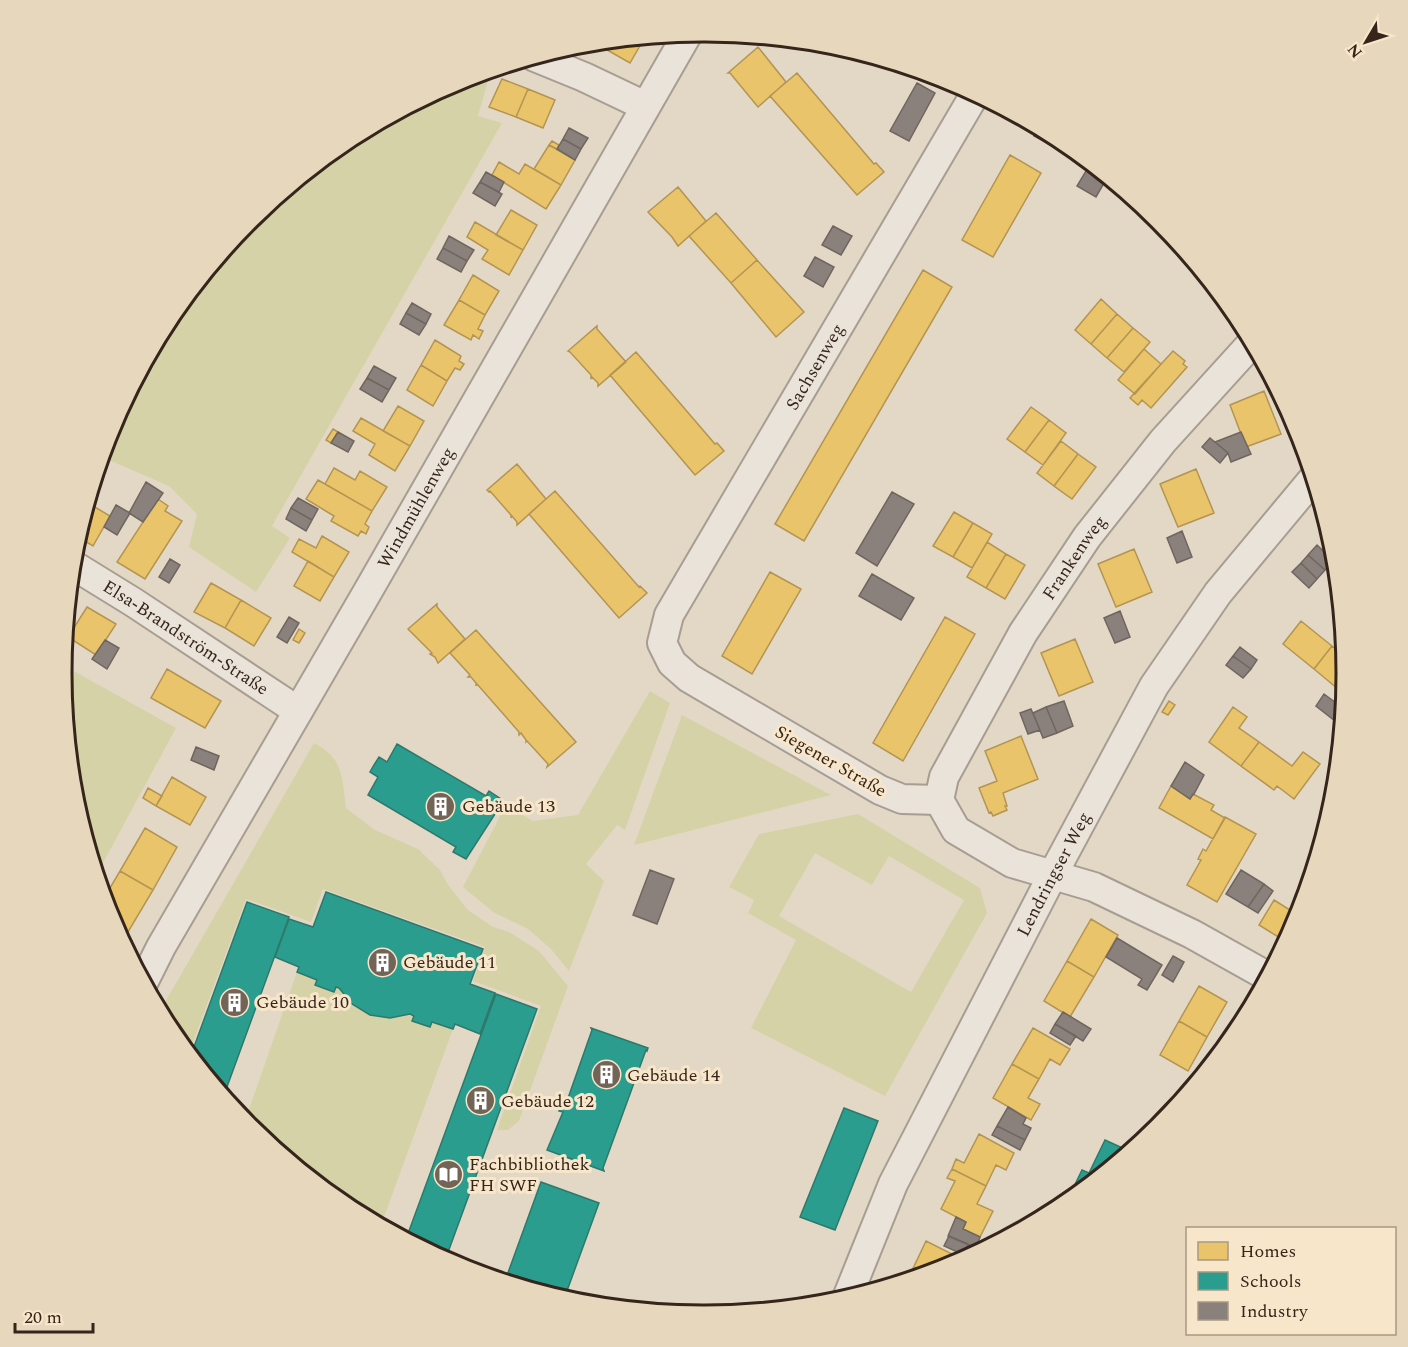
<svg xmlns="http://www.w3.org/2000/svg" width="1408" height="1347" font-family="Spectral,serif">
  <rect width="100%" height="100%" fill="#e3d8c6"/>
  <path fill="#d6d2a7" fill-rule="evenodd" d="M491 70 478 116 502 123 272 526 290 538 256 592 189 547 197 514 169 486 102 457 111 428 134 385 137 386 223 253 250 219 348 140 459 80Z
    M63 665 176 728 97 874 74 798 62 673Z
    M650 691 670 703 625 830 617 825 586 864 604 881 569 971 550 948 528 929 493 912 463 887 506 805 533 821 578 815Z
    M682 715 831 795 634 845Z
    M314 743C344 758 342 778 346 808L375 830 418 849 440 870 448 885 468 910 493 927 509 932 539 951 568 986 519 1121 508 1130H497L541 1006 473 981 485 947 323 889 311 922 246 899 189 1053 170 1030 160 1011Z
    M858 814 980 888 987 913 885 1096 751 1028 796 940 748 913 754 900 729 887 759 834ZM815 853 872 885 889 856 964 900 911 992 779 916Z
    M297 972 317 980 315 985 333 992 336 987C348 994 354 1009 370 1015 386 1020 399 1013 414 1016L412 1021 430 1027 432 1022 453 1029 381 1225 360 1214 340 1196 336 1198 267 1142 268 1136 258 1134 245 1121Z"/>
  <path fill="#e9c46a" stroke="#b39452" stroke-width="1.5" d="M645 37 630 63 593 42Z
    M589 43 585 51 573 46 579 44Z
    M758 47 786 82 758 107 730 73H728Z
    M797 73 874 164 876 163 884 172 857 195 770 96Z
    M502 79 528 89 516 117 489 107Z
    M528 89 555 100 543 128 516 117Z
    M552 141 559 145 557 149 549 145Z
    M549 145 575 160 561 185 534 169Z
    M1010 155 1041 173 993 257 962 240Z
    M499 162 519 174 525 164 561 185 546 209 492 175Z
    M678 187 706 221 678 246 672 237 648 212Z
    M511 210 537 225 523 250 496 235Z
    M716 213 757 260 731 283 689 236Z
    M475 222 523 250 509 275 482 259 488 250 467 237Z
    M757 260 804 312 776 337 731 283Z
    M923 270 952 287 804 541 775 524Z
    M473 275 499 291 485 315 459 300Z
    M1101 299 1117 314 1091 344 1075 330Z
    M459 300 485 315 478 329 483 331 479 339 473 335 471 340 444 325Z
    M1117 314 1133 328 1107 358 1091 344Z
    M597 326V329L626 362 598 386V383L592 377 591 378V375L570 352 568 351Z
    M1133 328 1150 342 1124 372 1107 358Z
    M435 340 461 356 459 361 464 364 460 370 455 368 447 381 421 365Z
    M1144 349 1161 364 1135 394 1118 380Z
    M1173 351 1185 361 1183 364 1187 367 1151 408 1142 400 1138 405 1130 398Z
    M636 352 715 444 717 443 724 451 695 475 610 375Z
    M421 365 447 381 433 406 407 390Z
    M1264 391 1281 434 1246 447 1230 405Z
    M398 406 424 421 410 446 383 431Z
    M1031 407 1049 420 1025 452 1007 439Z
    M361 418 410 446 395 471 369 455 375 444 353 431Z
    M1049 420 1066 433 1043 465 1025 452Z
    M333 429 338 432 331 443 326 440Z
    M1061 441 1078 454 1054 486 1037 473Z
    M1078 454 1096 467 1072 499 1054 486Z
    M517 464 546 499 517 525V522L512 516 511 518V515L490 491 489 492 487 490Z
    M334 468 355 480 360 471 387 487 372 511 325 484Z
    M1196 469 1214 513 1178 527 1160 484Z
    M318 480 372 511 365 524 369 527 366 534 361 531 358 536 331 521 334 516 306 499Z
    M555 491 639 587 640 586 647 593 619 618 529 514Z
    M158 499 168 506 165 511 182 521 145 579 117 562Z
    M88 503 110 516 93 546 78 537Z
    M954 512 973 523 953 557 933 546Z
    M973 523 992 534 972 568 953 557Z
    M322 536 349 552 334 577 292 552 299 539 316 548Z
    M987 542 1006 554 986 588 967 577Z
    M1134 549 1152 592 1116 607 1098 564Z
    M1006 554 1025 565 1005 599 986 588Z
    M308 561 334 577 320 601 294 586Z
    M770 572 801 589 752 674 722 656Z
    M211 583 241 600 225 628 194 612Z
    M241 600 271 618 254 646 225 628Z
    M437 604V607L465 639 438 663 435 657 430 654 432 653 408 629Z
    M87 607 116 624 96 655 68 637Z
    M945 617 975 634 903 761 873 743Z
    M1301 621 1332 646 1314 669 1283 644Z
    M299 629 305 633 299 643 293 640Z
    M476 630 576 742 547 767 548 764 527 741 526 742V740L521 733 519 735V732L477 684 476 686V683L471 677H468L470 675 450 653Z
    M1075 639 1093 682 1059 696 1041 653Z
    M1332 646 1344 655 1346 674 1344 694 1314 669Z
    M167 669 221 701 205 728 151 698Z
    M1169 701 1175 705 1168 715 1162 712Z
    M1233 707 1247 717 1239 728 1259 742 1241 766 1209 742Z
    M1021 736 1038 779 1003 793 1007 806H1005L1007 810 993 816 991 812 989 813 979 788 997 781 985 751Z
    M1259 742 1292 766 1303 752 1320 764 1294 799 1277 786 1274 790 1241 766Z
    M172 777 206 797 190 825 156 806Z
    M1171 786 1190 799 1193 794 1214 805 1211 810 1225 818 1213 839 1159 808Z
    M148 788 162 796 156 806 143 798Z
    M1225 817 1256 834 1217 902 1187 885 1201 860 1198 859 1203 849 1206 851Z
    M145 828 177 847 153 890 120 871Z
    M120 871 153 890 128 932 113 924 104 898Z
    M1274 900 1298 915 1285 941 1259 925Z
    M1091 919 1118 935 1094 977 1067 961Z
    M1067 961 1094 977 1070 1017 1044 1001Z
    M1199 986 1227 1002 1207 1037 1179 1021Z
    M1179 1021 1207 1037 1188 1071 1160 1055Z
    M1033 1028 1070 1049 1060 1065 1050 1059 1039 1079 1012 1064Z
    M1012 1064 1039 1079 1028 1098 1040 1104 1031 1120 993 1098Z
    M979 1134 1014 1153 1006 1170 996 1165 986 1186 952 1169 956 1159 964 1163Z
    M952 1169 986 1186 977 1204 993 1211 980 1237 963 1229 966 1222 941 1209 955 1181 947 1178Z
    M926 1241 952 1254 946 1268 908 1279Z"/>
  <path fill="#2a9d8f" stroke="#2d796c" stroke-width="1.5" d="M397 744 486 796 489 791 501 799 493 813 495 814 466 859 453 852 456 847 368 795 378 777 370 772 374 765 379 757 387 762Z
    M326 892 483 949 470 984 495 993 480 1034 455 1024 453 1029 432 1022 430 1027 412 1021 414 1016 410 1014 390 1018 370 1015 352 1004 339 988 336 987 334 992 315 985 317 980 297 972 299 967 275 957 289 919 313 927Z
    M247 902 289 917 224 1095 191 1055Z
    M496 994 537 1009 447 1255 406 1239Z
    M591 1028 648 1048 647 1051 646 1050 603 1168 604 1171 547 1150 563 1112 559 1111 563 1100 567 1101 592 1030Z
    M844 1108 878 1121 835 1230 800 1217Z
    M1105 1140 1129 1151 1066 1203 1082 1170 1089 1173Z
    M541 1182 599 1203 564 1299 505 1281Z"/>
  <path fill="#8a817c" stroke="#70655f" stroke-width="1.5" d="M917 83 935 93 909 141 890 131Z
    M569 128 588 138 581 149 563 139Z
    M1039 128 1058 138 1053 146 1034 136Z
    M563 139 581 149 575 160 557 149Z
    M1089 166 1107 178 1096 197 1077 186Z
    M486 172 504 182 499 192 480 182Z
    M480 182 502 194 495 206 473 193Z
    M833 226 852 236 841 255 822 245Z
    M449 236 474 250 467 261 443 248Z
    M443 248 467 261 461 272 437 259Z
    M815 257 834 267 823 287 804 276Z
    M412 303 431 314 426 324 406 313Z
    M406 313 426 324 419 335 400 324Z
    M374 366 396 378 389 390 367 378Z
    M367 378 389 390 382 402 360 389Z
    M338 432 354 441 348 452 331 443Z
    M1241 432 1251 454 1231 462 1228 453 1215 442Z
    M1210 438 1228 453 1220 463 1202 447Z
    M146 482 163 493 143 522 129 513Z
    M892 492 914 504 877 566 856 553Z
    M298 498 318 509 312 520 291 508Z
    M116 505 130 513 117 535 104 527Z
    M291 508 312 520 306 531 286 519Z
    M1182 531 1192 557 1177 563 1167 538Z
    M1317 545 1334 561 1325 570 1308 555Z
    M1308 555 1325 570 1317 579 1301 563Z
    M170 559 180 565 169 583 159 577Z
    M1301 563 1317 579 1309 588 1292 572Z
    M872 574 914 598 901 620 859 596Z
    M1120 611 1130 637 1115 643 1104 618Z
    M289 617 299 623 287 643 277 637Z
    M105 640 119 648 107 669 92 659Z
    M1240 647 1257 660 1251 669 1233 656Z
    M1233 656 1251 669 1243 678 1226 665Z
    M1324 694 1343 708 1342 713 1335 721 1316 706Z
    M1064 701 1073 726 1057 733 1046 707Z
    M1046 707 1057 733 1043 738 1033 713Z
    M1031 709 1040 730 1028 734 1020 713Z
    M196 747 219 756 214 770 191 760Z
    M1185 762 1204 775 1194 794H1193L1190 799 1171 786Z
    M650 870 674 879 657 924 633 915Z
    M1241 870 1264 884 1248 907 1226 894Z
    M1264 884 1273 891 1258 913 1248 907Z
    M1117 938 1162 965 1147 990 1138 985 1142 979 1106 957Z
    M1173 956 1184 962 1173 982 1162 975Z
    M1063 1012 1091 1029 1083 1041 1055 1024Z
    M1055 1024 1076 1036 1070 1045 1050 1033Z
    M1008 1107 1026 1118 1023 1124 1031 1128 1025 1140 997 1126Z
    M997 1126 1025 1140 1020 1150 992 1135Z
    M956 1217 966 1222 963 1229 980 1237 976 1248 948 1236Z
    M949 1236 968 1244 964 1255 944 1246Z"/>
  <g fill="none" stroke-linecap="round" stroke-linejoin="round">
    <defs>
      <g id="minor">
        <path d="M535 57 584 77 645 106"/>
        <path id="s1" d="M73 565 133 602 298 711"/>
        <path id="s2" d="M939 800 902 799 880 790 689 678 672 663 662 643 669 615 975 94"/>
        <path id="s3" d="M939 800 944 777 1023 633 1087 537 1163 441 1252 343"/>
        <path d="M939 800 956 830 1012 863 1094 887 1192 934 1267 976"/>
        <path id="s4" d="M144 981 161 947 368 591 688 33"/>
        <path id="s5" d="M847 1298 893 1184 1053 874 1154 686 1218 593 1313 479"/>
      </g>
    </defs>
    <use href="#minor" stroke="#a79d91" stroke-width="32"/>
    <use href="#minor" stroke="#eae3d9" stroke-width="28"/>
  </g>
  <defs>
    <symbol id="building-disc" viewBox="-11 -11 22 22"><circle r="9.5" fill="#726456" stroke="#f7e6ca"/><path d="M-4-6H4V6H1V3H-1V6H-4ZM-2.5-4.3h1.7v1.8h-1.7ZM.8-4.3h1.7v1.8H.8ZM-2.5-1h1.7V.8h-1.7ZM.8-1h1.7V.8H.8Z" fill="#fff"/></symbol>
    <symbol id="library-disc" viewBox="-11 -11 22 22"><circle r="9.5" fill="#726456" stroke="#f7e6ca"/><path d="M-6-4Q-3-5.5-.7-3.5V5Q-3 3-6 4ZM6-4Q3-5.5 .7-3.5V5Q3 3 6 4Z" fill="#fff"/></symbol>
  </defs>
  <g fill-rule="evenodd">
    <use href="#building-disc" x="424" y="790" width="33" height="33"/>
    <use href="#building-disc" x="366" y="946" width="33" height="33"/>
    <use href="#building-disc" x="218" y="986" width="33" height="33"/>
    <use href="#building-disc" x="590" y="1058" width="33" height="33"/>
    <use href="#building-disc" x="464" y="1084" width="33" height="33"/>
    <use href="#library-disc" x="432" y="1158" width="33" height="33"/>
  </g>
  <g text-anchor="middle" stroke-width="6" stroke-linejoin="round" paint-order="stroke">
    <g font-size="18" fill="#35251a" stroke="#f7e6ca">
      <text dy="6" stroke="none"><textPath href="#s2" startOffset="644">Sachsenweg</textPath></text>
      <text dy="6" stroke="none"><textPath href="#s4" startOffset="546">Windmühlenweg</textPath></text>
      <text dy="6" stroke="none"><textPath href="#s3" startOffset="279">Frankenweg</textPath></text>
      <text dy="6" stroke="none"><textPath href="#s1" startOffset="134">Elsa-Brandström-Straße</textPath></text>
      <text transform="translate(831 761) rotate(30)" y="6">Siegener Straße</text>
      <text dy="6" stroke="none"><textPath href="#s5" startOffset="472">Lendringser Weg</textPath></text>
    </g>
    <g font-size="18" fill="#35251a" stroke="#f7e6ca" text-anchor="start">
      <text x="462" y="812">Gebäude 13</text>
      <text x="403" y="968">Gebäude 11</text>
      <text x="256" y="1008">Gebäude 10</text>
      <text x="627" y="1081">Gebäude 14</text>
      <text x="501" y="1107">Gebäude 12</text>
      <text x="469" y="1170">Fachbibliothek<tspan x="469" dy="21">FH SWF</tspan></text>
    </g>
  </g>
  <path d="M0 0H1408V1347H0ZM703 42H705A631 631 0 0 1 1336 673V674A631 631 0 0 1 705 1305H703A631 631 0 0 1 72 674V673A631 631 0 0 1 703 42Z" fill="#e7d7bc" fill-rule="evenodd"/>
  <path fill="none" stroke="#35251a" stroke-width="3" d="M703 42H705A631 631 0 0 1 1336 673V674A631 631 0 0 1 705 1305H703A631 631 0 0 1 72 674V673A631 631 0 0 1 703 42Z"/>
  <rect x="1186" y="1227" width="210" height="108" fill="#f7e6ca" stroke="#a99984" stroke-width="1.5"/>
  <rect x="1198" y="1242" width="30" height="18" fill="#e9c46a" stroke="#a99984" stroke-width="1.5"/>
  <text x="1240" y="1257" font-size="18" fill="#35251a">Homes</text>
  <rect x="1198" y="1272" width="30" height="18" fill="#2a9d8f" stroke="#a99984" stroke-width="1.5"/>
  <text x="1240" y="1287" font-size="18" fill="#35251a">Schools</text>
  <rect x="1198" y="1302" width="30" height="18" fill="#8a817c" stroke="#a99984" stroke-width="1.5"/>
  <text x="1240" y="1317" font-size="18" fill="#35251a">Industry</text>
  <g transform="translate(1366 42) rotate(231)" stroke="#f7e6ca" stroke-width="4.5" paint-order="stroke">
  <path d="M0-4.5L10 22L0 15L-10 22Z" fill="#35251a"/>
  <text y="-9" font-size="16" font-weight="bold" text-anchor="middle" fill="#35251a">N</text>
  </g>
  <path d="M15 1323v9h78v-9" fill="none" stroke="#35251a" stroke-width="3"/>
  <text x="24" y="1323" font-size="18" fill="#35251a" stroke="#f7e6ca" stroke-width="4.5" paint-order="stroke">20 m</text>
</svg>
